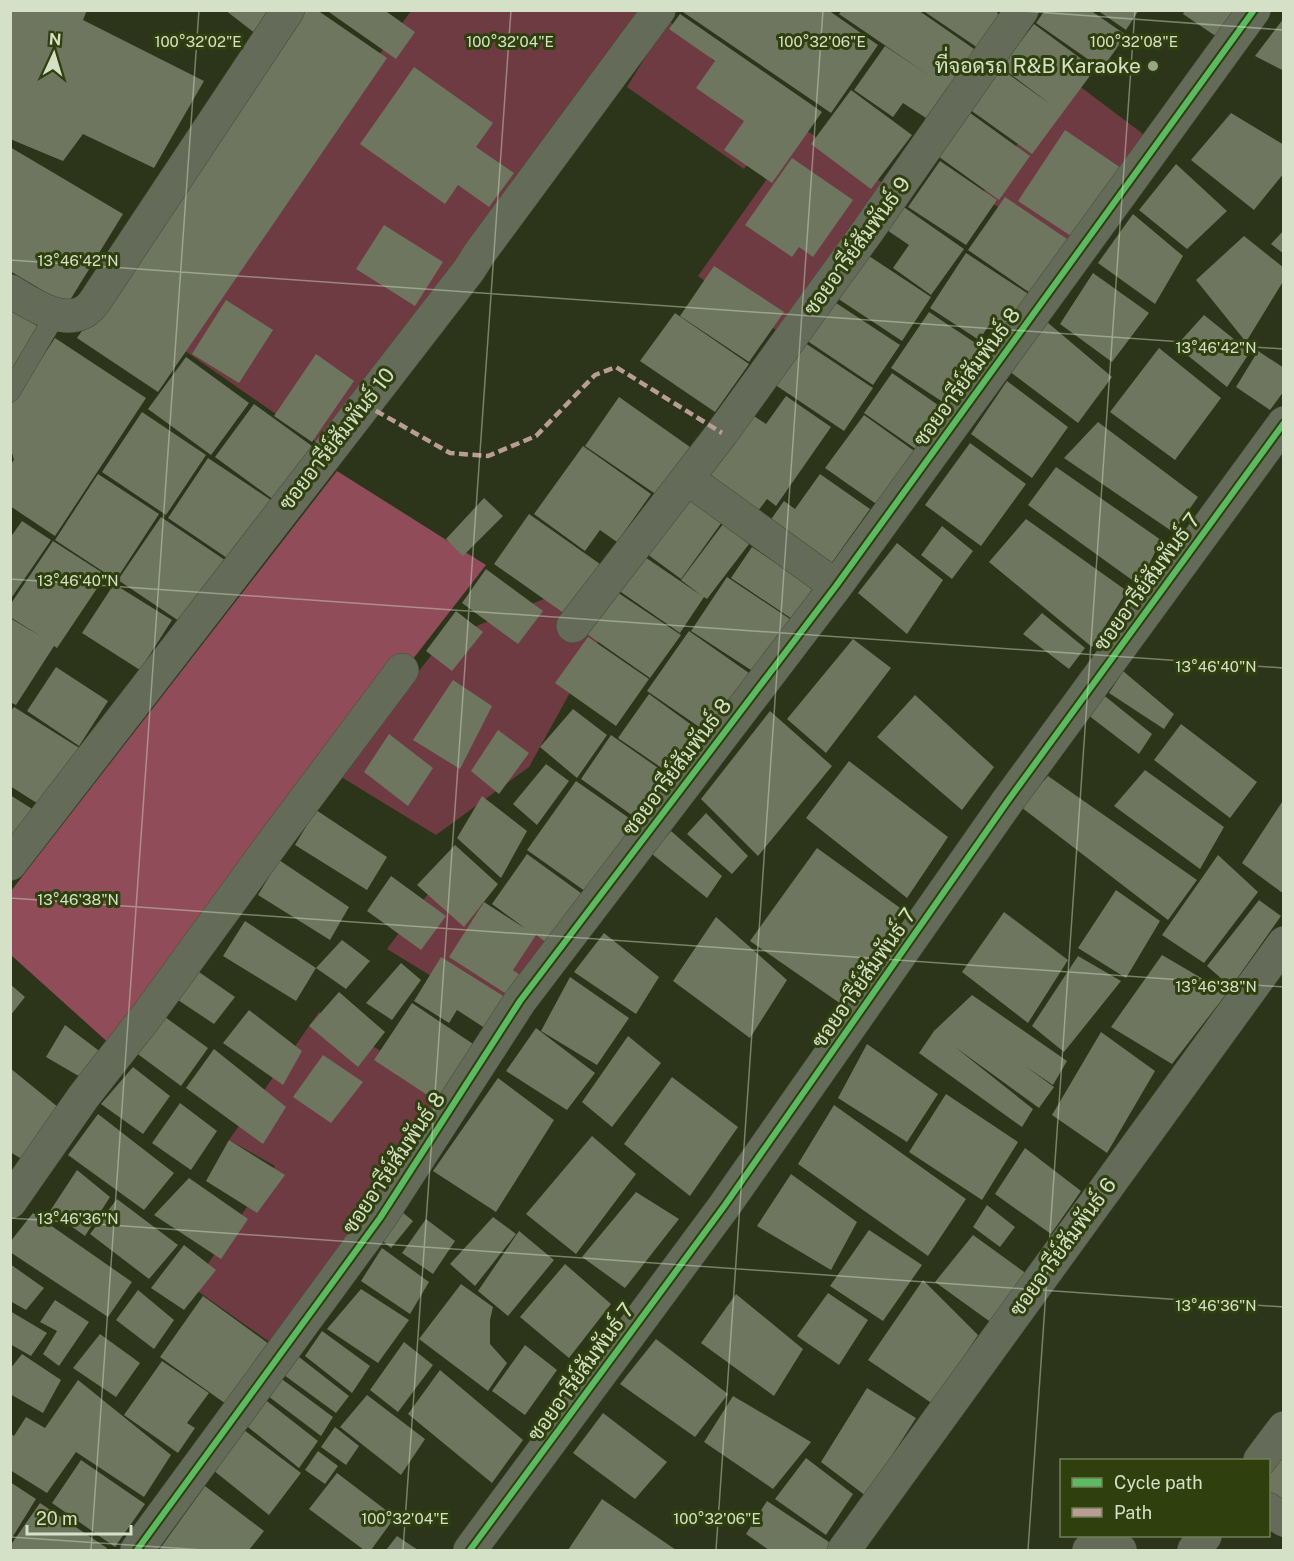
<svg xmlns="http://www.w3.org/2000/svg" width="1294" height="1561" font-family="'Public Sans',Sarabun,sans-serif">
  <rect width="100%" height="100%" fill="#2c3519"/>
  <path fill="#6f3b43" d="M411 11H645L319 444 171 341Z
    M668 20 781 121 744 169 627 87Z
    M1066 76 1151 140 1075 248 980 197Z
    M803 128 887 186 779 332 698 276Z
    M549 597 605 629 529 767 436 835 338 775 444 639Z
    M436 883 550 943 495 1015 387 949Z
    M319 1012 447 1093 275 1346 192 1287 275 1166 229 1140Z"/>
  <path fill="#914c59" d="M337 471 486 565 112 1046 11 955V891Z"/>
  <path fill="#6e765f" d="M10 10H87L83 20 204 81 154 168 83 134 63 161 10 139Z
    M225 10H273L256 34Z
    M303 10H317L387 58 158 392 77 338Z
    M326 10H388L387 12 415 32 396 59Z
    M680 10H828L878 45 831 113Z
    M842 10H918L977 51 950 90 947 88 926 118 903 103 893 117 854 90 885 46 930 76 839 14Z
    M922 10H999L997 13 1004 17 981 50Z
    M1045 10H1090L1126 35 1102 69 1036 23Z
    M1097 10H1139L1126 30Z
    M1185 10H1244L1223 41 1183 14Z
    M680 14 822 112 772 183 724 150 744 121 696 88 715 61 669 29Z
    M1284 18V71L1255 56Z
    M1034 24 1095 69 1032 154 969 109 1000 68 1053 106 1001 67Z
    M414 67 493 123 476 147 514 173 489 207 458 185 445 204 360 144Z
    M851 90 912 135 871 189 811 144Z
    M966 110 1030 156 999 200 935 154Z
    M1231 113 1284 145V173L1254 210 1191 160Z
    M1065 130 1121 168 1074 238 1018 201Z
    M10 147 123 214 67 305 10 271Z
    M792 158 853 200 813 257 799 247 792 257 745 225Z
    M940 161 997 200 966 245 908 207Z
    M1176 164 1227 211 1187 249 1139 210Z
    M1005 197 1073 243 1036 297 968 250Z
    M898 203 964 249 931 295 893 268 909 245 881 226Z
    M1133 214 1183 256 1155 304 1098 263Z
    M384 225 443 262 415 306 356 269Z
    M1284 230V254L1271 244Z
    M1244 236 1284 268V280L1246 342 1196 280Z
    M863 252 931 297 902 341 834 296Z
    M966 253 1033 297 1012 330 994 318 979 340 930 308Z
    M714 266 784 312 749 362 680 316Z
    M1093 273 1149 313 1112 362 1060 324Z
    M226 300 273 330 239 383 192 354Z
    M833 301 900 345 873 385 806 340Z
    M10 309 39 327 10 373Z
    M929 312 989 352 952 408 891 368Z
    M675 313 749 364 715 412 640 361Z
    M1204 315 1250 352 1227 387 1176 346Z
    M1047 322 1112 377 1078 423 1009 371Z
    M796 337 873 388 844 431 768 380Z
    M55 338 146 398 55 536 10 506V465L14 460 10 446V406Z
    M1159 348 1221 398 1175 460 1110 412Z
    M1258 351 1284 368V391L1270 410 1236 387Z
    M316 354 354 381 312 442 274 416Z
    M186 357 249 403 211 455 148 409Z
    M892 373 948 412 920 452 864 413Z
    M1007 381 1068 427 1032 478 971 434Z
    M786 396 831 427 776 506 767 499 758 511 707 477 751 414 766 424Z
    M619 397 690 447 657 495 585 446Z
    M254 404 312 446 274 500 215 457Z
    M142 412 206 455 166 515 102 472Z
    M864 415 920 455 882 508 825 468Z
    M1098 422 1198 497 1173 532 1064 458Z
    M970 443 1026 484 981 546 925 505Z
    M583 446 651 494 617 542 600 530 585 551 534 514Z
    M208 458 271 500 230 560 168 518Z
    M1056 467 1161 540 1139 585 1028 505Z
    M98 474 159 514 116 580 55 540Z
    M820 474 870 509 828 568 767 525 784 501 795 509Z
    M684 494 722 522 681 579 643 551Z
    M484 498 503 516 463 556 446 539Z
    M529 514 600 564 565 614 494 564Z
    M161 517 225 560 182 623 118 580Z
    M1026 519 1127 591 1092 647 989 562Z
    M22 521 51 540 10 600V538Z
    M723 524 749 544 707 599 704 597 680 633 618 590 642 555 702 596 681 580Z
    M942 526 973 551 952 579 921 555Z
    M53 541 106 575 57 648 54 646 16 705 10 702V618L42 637 10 617V605Z
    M897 543 943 580 907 634 858 593Z
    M752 547 813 588 792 619 731 578Z
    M486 569 543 611 518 644 462 603Z
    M727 577 790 619 754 672 691 631Z
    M114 584 172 620 140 670 82 633Z
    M614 590 681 635 650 678 584 632Z
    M456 611 483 632 452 671 426 651Z
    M1042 613 1085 648 1069 669 1023 634Z
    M689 631 749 673 708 733 647 691Z
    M588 637 649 679 616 726 555 683Z
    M853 639 891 668 826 753 787 719Z
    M56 667 108 701 79 746 27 711Z
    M1123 671 1174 714 1164 729 1109 693Z
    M453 680 492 706 460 769 413 740Z
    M1101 693 1152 734 1139 754 1088 715Z
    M649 694 700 731 669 773 618 738Z
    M915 695 994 767 962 810 877 737Z
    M14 707 81 749 43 807 10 786V712Z
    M573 709 607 735 577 778 540 747Z
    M770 711 832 766 758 856 701 799Z
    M1181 724 1257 782 1230 818 1154 760Z
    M498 730 529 753 499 794 471 771Z
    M389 734 433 768 408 806 364 772Z
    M611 735 674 779 643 823 581 779Z
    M849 761 948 837 907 898 806 818Z
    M546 764 569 781 537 825 513 804Z
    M1145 770 1224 827 1200 869 1114 806Z
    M1048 776 1197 880 1168 920 1021 807Z
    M576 781 639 825 589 894 527 850Z
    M10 795 37 812 10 852Z
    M482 796 527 831 501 878 457 838Z
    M1284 799V894L1242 863Z
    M316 810 387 857 367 890 295 845Z
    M706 813 748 856 732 874 687 834Z
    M671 831 722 876 707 898 652 854Z
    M455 845 498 884 464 927 417 885Z
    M817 848 903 910 841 1004 750 941Z
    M527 854 585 896 550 945 536 935 513 970 524 978 511 997 449 957 484 902 526 929 492 904Z
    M1218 855 1258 892 1204 963 1162 935Z
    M279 860 349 907 330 940 258 895Z
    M391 876 446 916 421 950 367 911Z
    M1116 890 1160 921 1126 978 1078 948Z
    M1259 900 1281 916 1231 987 1207 966Z
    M1004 912 1068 960 1028 1023 962 972Z
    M716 917 787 980 750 1038 673 981Z
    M245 921 316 968 296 1001 223 956Z
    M604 933 659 977 636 1014 574 972Z
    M342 940 370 961 346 989 316 968Z
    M1162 955 1227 993 1172 1064 1111 1027Z
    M1078 956 1121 981 1064 1052 1032 1026Z
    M441 957 511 1001 491 1032 457 1010 449 1023 414 1001Z
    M401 963 421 980 392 1020 366 1003Z
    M199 972 235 997 214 1024 178 1000Z
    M570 977 629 1018 597 1065 541 1031Z
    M10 984 25 997 10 1016Z
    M339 992 385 1032 358 1067 309 1026Z
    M972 995 1067 1061 1053 1085 1025 1066 1054 1087 1039 1108 955 1047 1033 1109 1022 1127 919 1053 934 1031Z
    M412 1003 482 1050 444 1106 374 1060Z
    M249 1010 302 1051 283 1085 223 1043Z
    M165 1017 208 1048 181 1086 135 1052Z
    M65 1025 102 1053 82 1078 46 1057Z
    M536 1028 595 1073 567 1110 506 1071Z
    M1101 1032 1155 1071 1107 1153 1052 1115Z
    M628 1036 661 1063 612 1127 582 1102Z
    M867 1044 938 1094 907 1142 838 1098Z
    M214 1049 286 1107 263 1144 186 1088Z
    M323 1055 363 1082 331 1123 293 1097Z
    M133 1067 170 1096 143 1134 101 1104Z
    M10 1068 64 1112 30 1164 10 1152Z
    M672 1077 738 1127 690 1196 624 1144Z
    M498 1078 554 1120 496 1212 433 1171Z
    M946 1094 1018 1142 982 1200 909 1152Z
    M180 1103 217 1131 191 1170 152 1143Z
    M834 1105 966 1199 928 1256 798 1164Z
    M98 1114 174 1173 144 1210 68 1155Z
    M592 1136 636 1174 576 1254 526 1214Z
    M229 1140 285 1175 257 1213 206 1181Z
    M1025 1148 1081 1191 1051 1234 995 1194Z
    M77 1170 110 1197 85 1236 50 1211Z
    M791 1174 857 1222 831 1270 757 1226Z
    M189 1178 248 1219 221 1259 154 1215Z
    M636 1192 679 1219 625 1288 582 1257Z
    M117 1199 178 1245 149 1279 90 1234Z
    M390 1202 413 1221 391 1248 371 1231Z
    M987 1205 1015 1227 1000 1247 973 1227Z
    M33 1213 132 1282 108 1317 10 1252V1242Z
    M493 1217 516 1234 475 1286 450 1264Z
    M426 1219 455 1241 433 1274 402 1253Z
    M869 1230 922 1265 883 1321 830 1286Z
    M519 1231 554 1260 508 1316 478 1291Z
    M973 1235 1031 1277 996 1326 935 1282Z
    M184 1245 216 1270 184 1310 151 1288Z
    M382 1248 429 1282 410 1314 361 1281Z
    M10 1264 44 1288 26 1310 10 1301Z
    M565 1264 611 1304 569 1358 520 1317Z
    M923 1280 978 1335 933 1404 868 1360Z
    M461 1284 493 1307 490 1320V1344L507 1363 488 1391 419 1339Z
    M361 1289 409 1320 378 1363 327 1329Z
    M138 1290 174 1320 154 1349 116 1320Z
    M828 1293 868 1320 839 1365 797 1336Z
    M736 1294 803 1349 774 1396 701 1343Z
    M203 1296 269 1344 226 1404 160 1357Z
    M55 1300 89 1322 59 1366 43 1354 57 1331 40 1322Z
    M10 1311 47 1333 31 1356 10 1344Z
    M322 1331 370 1366 352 1393 305 1356Z
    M100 1334 140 1363 116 1397 73 1368Z
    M656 1339 728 1394 695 1437 620 1384Z
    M404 1342 433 1365 398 1412 370 1390Z
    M525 1345 557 1370 525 1415 492 1391Z
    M22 1354 61 1380 43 1413 10 1394V1369Z
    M299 1357 349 1396 336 1413 284 1375Z
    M162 1361 209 1393 187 1423 195 1428 178 1453 124 1415Z
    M440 1370 523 1440 492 1483 408 1414Z
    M279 1377 333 1417 321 1436 268 1396Z
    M78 1380 171 1455 144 1497 76 1452 47 1493 10 1470V1433L14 1436 26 1417 45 1428Z
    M867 1388 916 1418 866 1496 821 1462Z
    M367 1395 425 1439 401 1475 340 1427Z
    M733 1396 811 1442 773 1489 704 1442Z
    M263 1398 318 1441 299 1468 243 1423Z
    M603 1413 667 1462 635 1499 573 1453Z
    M240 1427 301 1473 269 1515 208 1466Z
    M335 1427 359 1446 346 1465 321 1447Z
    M318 1451 338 1466 325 1484 305 1470Z
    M1284 1451V1505L1269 1495V1471Z
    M806 1458 853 1494 826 1535 775 1499Z
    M81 1460 145 1504 115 1547 52 1503Z
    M337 1473 395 1517 371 1550H364L309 1509Z
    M10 1482 36 1499 10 1541Z
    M205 1486 264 1531 249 1550H159Z
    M602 1499 676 1550H568Z
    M767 1501 835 1546 832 1550H769L746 1534Z
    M40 1503 107 1548 106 1550H10V1546Z
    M397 1536 418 1550H386Z"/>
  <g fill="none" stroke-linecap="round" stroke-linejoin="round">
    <defs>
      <path id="service" d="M10 392 56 314"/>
      <path id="minor" d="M10 291C30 303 64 327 87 310 92 306 96 300 99 295L288 10
        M688 479 836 586
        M573 626 722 433 867 232 1022 10
        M10 864 469 270 479 254 659 10
        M10 1202 84 1096 146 1017 277 837 402 670
        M1260 1460 1284 1428
        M1268 1509 1284 1520
        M137 1550 380 1218 520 1001 836 586 1254 10
        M470 1550 725 1205 1007 802 1284 423
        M844 1550 1284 943
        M1089 1550C1098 1546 1110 1546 1120 1550
        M1194 1550 1205 1536"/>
    </defs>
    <use href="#service" stroke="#474f3a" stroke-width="21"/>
    <use href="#minor" stroke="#474f3a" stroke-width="34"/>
    <use href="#service" stroke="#646b59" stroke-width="20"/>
    <use href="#minor" stroke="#646b59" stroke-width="33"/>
    <path stroke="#b99d93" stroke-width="4.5" stroke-dasharray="9 4.5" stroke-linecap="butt" d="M364 404 450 453 488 456 536 436 595 375 616 367 722 433"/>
    <defs>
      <path id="cycleway" d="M137 1550 380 1218 520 1001 836 586 1254 10
        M470 1550 725 1205 1007 802 1284 423"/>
    </defs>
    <use href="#cycleway" stroke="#2f400e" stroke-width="10"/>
    <use href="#cycleway" stroke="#5cba63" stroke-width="6"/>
  </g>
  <path fill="none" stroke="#d4e1c6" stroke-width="1.5" stroke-opacity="0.45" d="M1010 10 1284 30M10 260 1284 349M10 579 1284 668M10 898 1284 987M10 1218 1284 1307M10 1537 204 1550M91 1550 199 10M403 1550 511 10M716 1550 823 10M1028 1550 1135 10"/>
  <circle fill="#99a589" stroke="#2f400e" stroke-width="2" cx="1153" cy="66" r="6"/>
  <g text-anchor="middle" stroke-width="6" stroke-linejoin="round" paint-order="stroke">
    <g font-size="21" fill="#d4e1c6" stroke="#2f400e" text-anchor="end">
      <text x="1141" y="73">ที่จอดรถ R&amp;B Karaoke</text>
    </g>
    <g font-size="21" fill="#d4e1c6" stroke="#2f400e">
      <text transform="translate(857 246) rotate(-54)" y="7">ซอยอารีย์สัมพันธ์ 9</text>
      <text transform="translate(967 377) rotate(-54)" y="7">ซอยอารีย์สัมพันธ์ 8</text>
      <text transform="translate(337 439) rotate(-52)" y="7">ซอยอารีย์สัมพันธ์ 10</text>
      <text transform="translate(1147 582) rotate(-54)" y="7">ซอยอารีย์สัมพันธ์ 7</text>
      <text transform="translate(677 767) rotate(-53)" y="7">ซอยอารีย์สัมพันธ์ 8</text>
      <text transform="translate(864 978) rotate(-55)" y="7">ซอยอารีย์สัมพันธ์ 7</text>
      <text transform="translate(394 1163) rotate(-56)" y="7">ซอยอารีย์สัมพันธ์ 8</text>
      <text transform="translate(1063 1247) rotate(-54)" y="7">ซอยอารีย์สัมพันธ์ 6</text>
      <text transform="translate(581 1372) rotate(-54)" y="7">ซอยอารีย์สัมพันธ์ 7</text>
    </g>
  </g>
  <g font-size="15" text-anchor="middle" fill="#d4e1c6" stroke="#2f400e" stroke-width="6" stroke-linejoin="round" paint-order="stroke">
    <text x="198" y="47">100°32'02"E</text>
    <text x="510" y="47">100°32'04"E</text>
    <text x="822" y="47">100°32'06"E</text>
    <text x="1134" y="47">100°32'08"E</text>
    <text x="78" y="266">13°46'42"N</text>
    <text x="1216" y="353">13°46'42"N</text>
    <text x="78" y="586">13°46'40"N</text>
    <text x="1216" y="672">13°46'40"N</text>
    <text x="78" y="905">13°46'38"N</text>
    <text x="1216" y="992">13°46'38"N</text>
    <text x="78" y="1224">13°46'36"N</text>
    <text x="1216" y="1311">13°46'36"N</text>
    <text x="405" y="1524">100°32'04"E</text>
    <text x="717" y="1524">100°32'06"E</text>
  </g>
  <rect width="1294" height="1561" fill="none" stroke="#d4e1c6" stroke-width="24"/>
  <rect x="1060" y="1459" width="210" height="78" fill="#2f400e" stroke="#718058" stroke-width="1.5"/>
  <rect x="1072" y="1478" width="30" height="9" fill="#5cba63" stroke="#718058" stroke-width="1.5"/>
  <text x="1114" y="1489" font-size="18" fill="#d4e1c6">Cycle path</text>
  <rect x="1072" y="1508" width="30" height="9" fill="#b99d93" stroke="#718058" stroke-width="1.5"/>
  <text x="1114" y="1519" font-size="18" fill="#d4e1c6">Path</text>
  <g transform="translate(54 54) rotate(4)" stroke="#2f400e" stroke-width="4.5" paint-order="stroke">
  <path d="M0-4.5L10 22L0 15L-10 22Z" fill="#d4e1c6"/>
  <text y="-9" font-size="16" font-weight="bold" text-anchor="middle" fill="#d4e1c6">N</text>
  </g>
  <path d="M27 1525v9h104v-9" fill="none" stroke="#d4e1c6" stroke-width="3"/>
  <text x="36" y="1525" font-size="18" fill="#d4e1c6" stroke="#2f400e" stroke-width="4.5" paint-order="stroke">20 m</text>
</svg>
